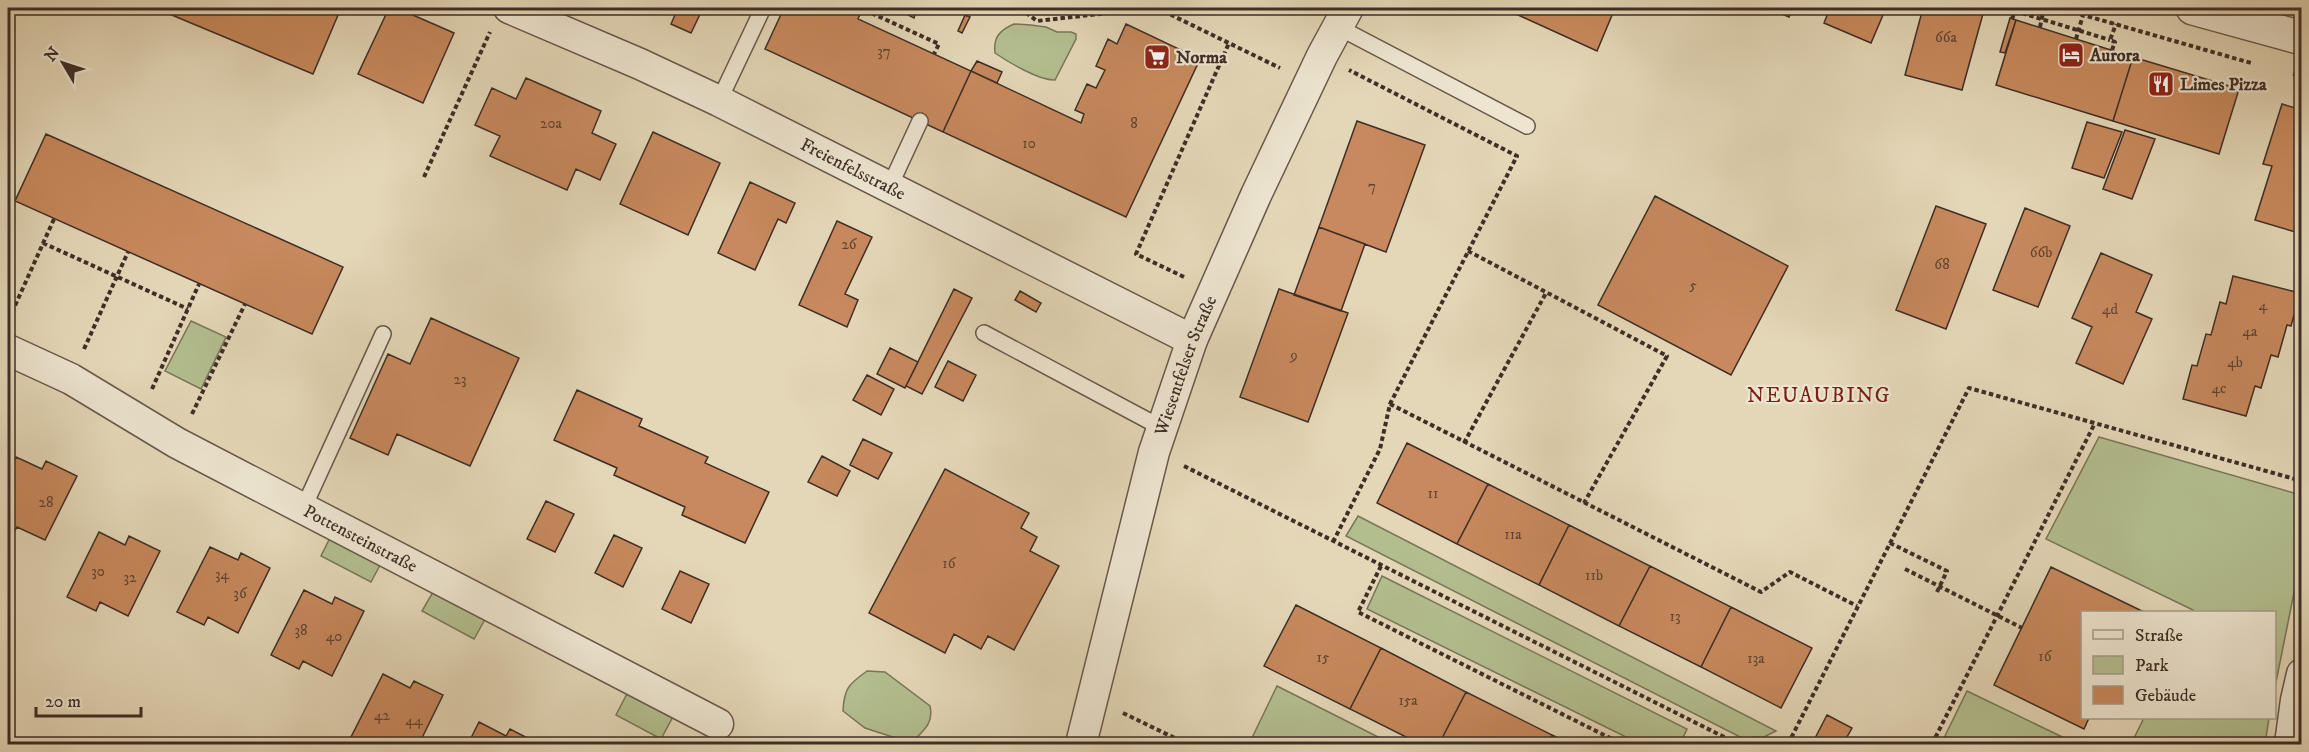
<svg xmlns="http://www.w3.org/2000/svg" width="2309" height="752" font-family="'IM FELL DW Pica',serif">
  <rect width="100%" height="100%" fill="#e4d7b7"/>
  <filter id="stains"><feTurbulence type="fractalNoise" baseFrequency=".00333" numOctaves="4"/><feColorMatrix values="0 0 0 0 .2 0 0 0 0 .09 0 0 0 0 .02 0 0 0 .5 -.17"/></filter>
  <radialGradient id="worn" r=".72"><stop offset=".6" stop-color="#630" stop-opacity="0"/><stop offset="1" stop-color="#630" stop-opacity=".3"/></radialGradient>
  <path fill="#b3be8f" stroke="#78765b" stroke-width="1.5" d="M1014 24 1031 25 1046 27 1057 32H1071L1076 34V39L1055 80C1040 81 1008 62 995 53 993 37 1000 30 1014 24Z
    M191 321 226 337 201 389 165 371Z
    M2099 437 2301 495V558L2275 687 2274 612H2193V610L2046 539Z
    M1358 516 1776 731 1764 737 1742 738 1346 536Z
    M336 526 387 552 371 582 321 556Z
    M1382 576 1687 729 1680 744H1640L1367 609Z
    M433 592 488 614 474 639 422 611Z
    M867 671 885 672 930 706C934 724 923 731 911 743L865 728 843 711C844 688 849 684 867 671Z
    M1277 686 1392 744H1249Z
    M630 688 676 711 661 739 616 715Z
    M1967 691 2077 744H1941Z
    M2144 718H2269L2265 744H2131Z"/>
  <path fill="#c7895d" stroke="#3e2e27" stroke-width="1.5" d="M169 8H341L313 74 167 13Z
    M389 8H397L454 33 423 103 358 74Z
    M678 8H703L691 33 671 24Z
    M784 8H863L858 19 971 71 943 132 765 49Z
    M899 8H907L916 12 914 18 898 10Z
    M1506 8H1615L1597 51 1505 9Z
    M1767 8H1793L1789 17Z
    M1830 8H1886L1871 43 1824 23Z
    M1923 8H1975L1984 10 1962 90 1905 75Z
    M965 15 970 17 962 33 958 31Z
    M2010 18 2016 20 2005 53 2000 52Z
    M2016 20 2133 57 2113 121 1996 85Z
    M1126 24 1200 59 1126 217 943 132 971 71 1081 123 1084 114 1075 110 1087 84 1096 88 1105 70 1096 66 1108 39 1117 44Z
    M2133 57 2239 89 2219 154 2113 121Z
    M977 61 1002 72 997 83 971 71Z
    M526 78 601 111 592 133 616 144 600 180 576 169 567 190 490 156 500 136 475 125 492 88 516 99Z
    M2282 104 2302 110V234L2255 220 2272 166 2263 164Z
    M1357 121 1425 145 1386 252 1319 227Z
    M2087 122 2122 132 2104 178 2072 168Z
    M2125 130 2155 139 2132 199 2103 189Z
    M653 132 720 163 688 235 620 204Z
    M46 134 343 267 312 334 15 201Z
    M750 182 795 203 786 223 778 219 755 270 718 253Z
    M1655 196 1788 266 1731 375 1598 305Z
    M1936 206 1986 224 1946 329 1896 310Z
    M2025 208 2070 226 2038 307 1993 290Z
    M837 221 872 237 845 294 858 300 847 327 799 305Z
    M1319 227 1365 244 1341 311 1294 295Z
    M2101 253 2152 275 2136 312 2152 319 2123 384 2076 363 2092 327 2072 318Z
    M2233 276 2300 293 2291 326 2287 325 2278 357 2271 355 2261 388 2255 386 2246 416 2183 399 2192 365 2197 366 2206 334 2211 335 2220 302 2226 304Z
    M954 289 972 298 922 394 906 386Z
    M1279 289 1348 313 1308 422 1240 397Z
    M1020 291 1041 303 1036 312 1015 300Z
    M431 318 519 358 470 466 397 434 388 455 350 438 388 354 410 364Z
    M890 348 918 362 905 388 877 374Z
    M948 361 976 375 963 401 935 387Z
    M867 375 894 389 881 415 853 400Z
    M577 390 642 419 639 426 708 457 705 463 769 492 745 543 682 515 685 507 614 475 617 468 554 440Z
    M863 439 892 453 878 479 850 465Z
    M1407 443 1488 484 1457 544 1377 503Z
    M822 456 850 471 837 496 808 482Z
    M16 457 42 469 46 461 77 476 45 540 17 527 12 536 8 534V474Z
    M945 469 1029 513 1021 528 1037 537 1030 551 1059 566 1014 650 988 636 981 649 954 634 945 653 869 613Z
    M1488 484 1569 525 1539 585 1457 544Z
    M546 501 574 514 555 552 527 539Z
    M1569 525 1650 566 1619 626 1539 585Z
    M99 532 125 545 129 536 160 551 128 616 100 602 96 611 67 597Z
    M614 535 642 548 623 587 595 573Z
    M210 547 238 560 241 553 270 568 238 633 208 617 204 625 177 612Z
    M1650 566 1731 607 1701 667 1619 626Z
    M2051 567 2144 612H2082V718H2089L2084 729 1994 685Z
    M680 571 709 584 691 623 662 609Z
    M304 590 332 604 335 597 364 611 332 676 303 661 299 669 271 655Z
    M1296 605 1381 648 1350 709 1264 666Z
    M1731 607 1812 648 1781 708 1701 667Z
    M1381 648 1466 692 1439 744H1420L1350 709Z
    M383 674 410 688 414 681 443 695 419 744H360L350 739Z
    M1466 692 1552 735 1547 744H1439Z
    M1827 715 1852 728 1843 744H1818L1813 742Z
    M479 722 506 736 510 729 539 744H468Z
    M1552 735 1571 744H1547Z"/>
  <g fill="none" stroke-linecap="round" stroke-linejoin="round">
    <defs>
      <path id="service" d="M1338 27 1527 126
        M719 101 763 8
        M889 188 920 121
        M984 333 1162 428
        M303 509 383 334"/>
      <g id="minor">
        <path id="s1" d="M509 8 640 64 719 101 1192 340"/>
        <path id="s2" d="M8 350 71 379 177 443 718 724"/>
        <path id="s3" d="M1081 744 1154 452 1192 340 1256 195 1322 56 1348 8"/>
        <path d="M2290 744 2296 700 2302 674"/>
      </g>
      <path id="tertiary" d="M2193 8 2302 38"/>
    </defs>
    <use href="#service" stroke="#68584b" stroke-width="18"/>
    <use href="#minor" stroke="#68584b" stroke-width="33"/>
    <use href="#tertiary" stroke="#68584b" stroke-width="36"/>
    <path stroke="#3e2e27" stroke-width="4" stroke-dasharray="4.5 3" stroke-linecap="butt" d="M871 8 869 12 939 44 934 54
      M1020 8 1037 21 1117 12 1129 8
      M1157 8 1280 68
      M2059 8 2251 63
      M2015 11 2110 40
      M2012 19 2016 8
      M2040 27 2044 8
      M2076 39 2083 15
      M2112 50 2115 42 2110 40 2116 24
      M2293 74 2302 76
      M424 177 490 32
      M43 243 188 309
      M1468 251 1667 356 1584 503
      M1184 277 1136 254 1229 43
      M9 319 54 219
      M84 349 128 252
      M152 389 199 284
      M1390 404 1761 592 1790 572 1857 606
      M192 414 245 304
      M1464 443 1546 293
      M1184 466 1738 744
      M1333 542 1380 449 1390 404 1517 156 1349 70
      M1890 543 1947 571 1937 592
      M1381 566 1358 612 1622 744
      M1905 569 2022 628
      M1123 713 1187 744
      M1788 744 1969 388 2302 481
      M1932 744 2095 423"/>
    <use href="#service" stroke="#ede5d0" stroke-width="15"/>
    <use href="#minor" stroke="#ede5d0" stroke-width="30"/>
    <use href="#tertiary" stroke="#ede5d0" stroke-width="33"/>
  </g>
  <defs>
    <symbol id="hotel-square" viewBox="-11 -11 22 22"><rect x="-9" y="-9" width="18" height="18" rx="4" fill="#8f2418" stroke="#ede5d0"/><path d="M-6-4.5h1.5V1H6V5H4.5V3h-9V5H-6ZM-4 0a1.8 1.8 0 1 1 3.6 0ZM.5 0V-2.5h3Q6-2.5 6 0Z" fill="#fff"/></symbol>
    <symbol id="supermarket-square" viewBox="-11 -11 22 22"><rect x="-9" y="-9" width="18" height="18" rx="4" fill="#8f2418" stroke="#ede5d0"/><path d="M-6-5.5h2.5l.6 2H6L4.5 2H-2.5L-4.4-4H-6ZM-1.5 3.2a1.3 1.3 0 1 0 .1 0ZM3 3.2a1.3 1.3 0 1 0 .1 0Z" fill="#fff"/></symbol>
    <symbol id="restaurant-square" viewBox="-11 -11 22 22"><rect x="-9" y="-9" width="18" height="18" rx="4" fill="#8f2418" stroke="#ede5d0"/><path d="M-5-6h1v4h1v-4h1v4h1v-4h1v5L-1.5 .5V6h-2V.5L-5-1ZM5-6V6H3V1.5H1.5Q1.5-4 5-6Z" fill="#fff"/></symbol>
  </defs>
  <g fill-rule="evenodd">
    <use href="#hotel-square" x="2056" y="40" width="30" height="30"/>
    <use href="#supermarket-square" x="1142" y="42" width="30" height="30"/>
    <use href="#restaurant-square" x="2146" y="69" width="30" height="30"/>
  </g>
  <g text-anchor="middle" stroke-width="4.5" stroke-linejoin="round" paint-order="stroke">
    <g font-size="15" fill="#604534">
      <text x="1946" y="42">66a</text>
      <text x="884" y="56">37</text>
      <text x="551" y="128">20a</text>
      <text x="1134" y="128">8</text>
      <text x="1029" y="148">10</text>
      <text x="1372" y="191">7</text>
      <text x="849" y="249">26</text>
      <text x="2041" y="257">66b</text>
      <text x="1942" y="269">68</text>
      <text x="1693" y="290">5</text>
      <text x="2263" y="310">4</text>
      <text x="2110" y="314">4d</text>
      <text x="2250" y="336">4a</text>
      <text x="1294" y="360">9</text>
      <text x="2235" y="367">4b</text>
      <text x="460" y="384">23</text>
      <text x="2219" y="393">4c</text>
      <text x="1433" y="498">11</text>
      <text x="46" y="507">28</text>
      <text x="1513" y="539">11a</text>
      <text x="949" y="568">16</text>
      <text x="98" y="576">30</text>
      <text x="222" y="579">34</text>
      <text x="1594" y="580">11b</text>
      <text x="130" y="582">32</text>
      <text x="240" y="598">36</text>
      <text x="1675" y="621">13</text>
      <text x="301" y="635">38</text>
      <text x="334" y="641">40</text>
      <text x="2045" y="661">16</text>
      <text x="1323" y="662">15</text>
      <text x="1756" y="663">13a</text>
      <text x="1408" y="705">15a</text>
      <text x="382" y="720">42</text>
      <text x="414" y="725">44</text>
    </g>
    <g font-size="18" font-weight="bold" fill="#3e2e27" stroke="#ede5d0" text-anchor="start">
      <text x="2090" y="61">Aurora</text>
      <text x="1176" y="63">Norma</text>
      <text x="2180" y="90">Limes Pizza</text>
    </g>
    <g font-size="18" fill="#3e2e27" stroke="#ede5d0">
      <text dy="6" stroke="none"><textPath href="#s1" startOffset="380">Freienfelsstraße</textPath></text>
      <text dy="6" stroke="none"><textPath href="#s3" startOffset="393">Wiesentfelser Straße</textPath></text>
      <text dy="6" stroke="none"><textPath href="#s2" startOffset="400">Pottensteinstraße</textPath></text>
    </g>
    <g font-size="21" letter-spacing="1.5" fill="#7a1f14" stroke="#ede5d0">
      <text x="1819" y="402">NEUAUBING</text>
    </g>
  </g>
  <rect width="2309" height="752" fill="none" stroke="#e4d7b7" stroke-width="30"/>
  <rect x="9" y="9" width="2291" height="734" fill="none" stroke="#3e2e27" stroke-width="3"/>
  <rect x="15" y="15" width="2279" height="722" fill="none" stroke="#3e2e27" stroke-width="1.5"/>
  <rect x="2081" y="611" width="195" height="108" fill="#ede5d0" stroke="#a79c8c" stroke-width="1.5"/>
  <rect x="2093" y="630" width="30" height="9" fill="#ede5d0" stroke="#a79c8c" stroke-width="1.5"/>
  <text x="2135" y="641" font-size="18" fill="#3e2e27">Straße</text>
  <rect x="2093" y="656" width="30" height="18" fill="#b3be8f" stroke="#a79c8c" stroke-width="1.5"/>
  <text x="2135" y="671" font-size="18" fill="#3e2e27">Park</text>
  <rect x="2093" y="686" width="30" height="18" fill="#c7895d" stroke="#a79c8c" stroke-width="1.5"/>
  <text x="2135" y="701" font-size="18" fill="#3e2e27">Gebäude</text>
  <g transform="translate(63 63) rotate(309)" stroke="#ede5d0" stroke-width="4.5" paint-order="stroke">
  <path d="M0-4.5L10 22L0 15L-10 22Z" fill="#3e2e27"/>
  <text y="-9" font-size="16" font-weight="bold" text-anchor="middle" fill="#3e2e27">N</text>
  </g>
  <path d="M36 707v9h105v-9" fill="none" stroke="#3e2e27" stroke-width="3"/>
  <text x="45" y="707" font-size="18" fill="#3e2e27" stroke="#ede5d0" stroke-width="4.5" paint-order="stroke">20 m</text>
  <rect width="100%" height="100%" filter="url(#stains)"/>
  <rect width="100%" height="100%" fill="url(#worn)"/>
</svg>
